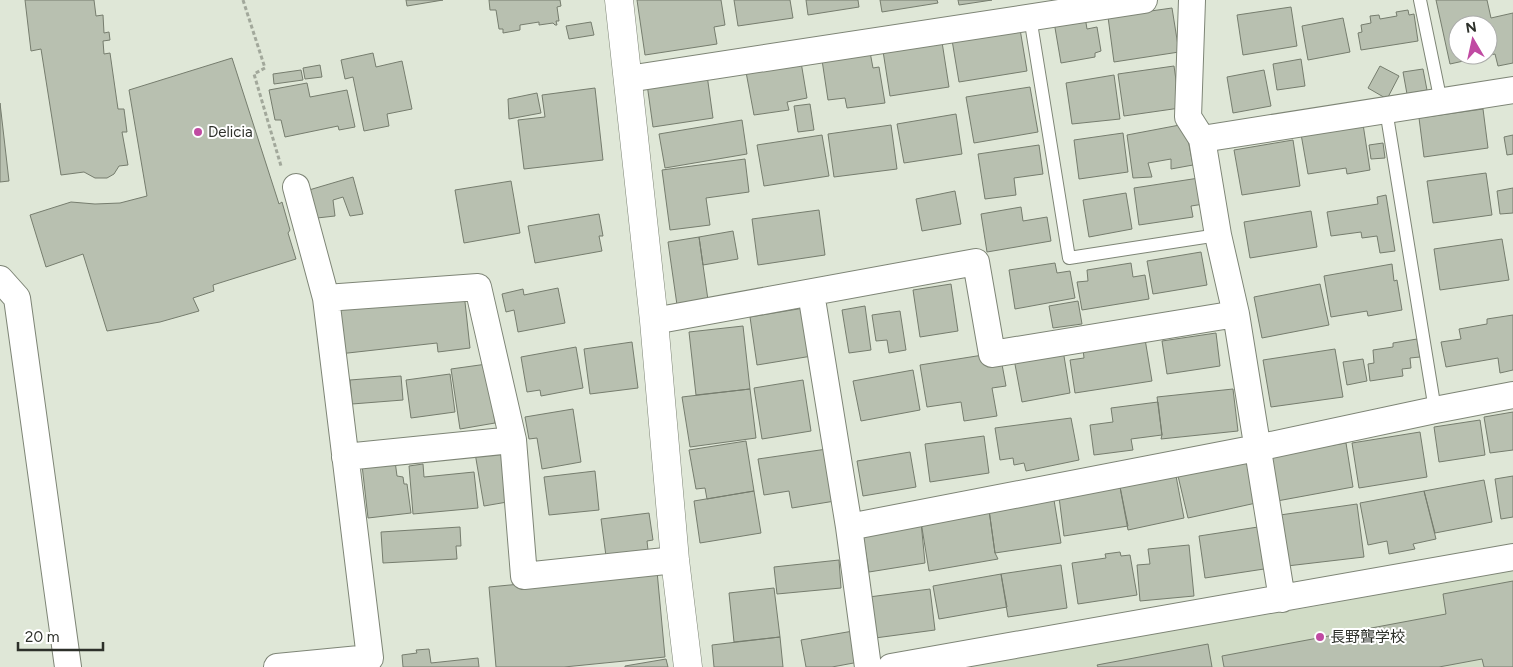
<svg xmlns="http://www.w3.org/2000/svg" width="1513" height="667" font-family="Figtree,'Noto Sans JP',sans-serif">
  <rect width="100%" height="100%" fill="#dfe7d7"/>
  <path fill="#d1dcc6" d="M1513 569V667H950L1306 608Z"/>
  <path fill="#b8c0b0" stroke="#767d6e" fill-rule="evenodd" d="M25 0H94L96 16 103 15 104 33 109 32 110 40 103 41 104 54 110 53 118 109H124L127 132H122L128 165 119 166 114 174 107 178H95L84 172 61 175 41 49 31 51Z
    M406 0H443L407 6Z
    M489 0H560L561 6 557 7 559 21H556L557 25H555L553 23 539 25V22L520 25V30L503 33V29H499L496 10H490Z
    M637 0H721L725 25 714 27 717 44 645 55Z
    M734 0H790L793 18 738 26Z
    M806 0H858L859 7 808 15Z
    M880 0H937L938 3 882 12Z
    M958 0H992L959 5Z
    M1436 0H1487L1491 18 1513 13V63L1498 66 1495 54 1450 64ZM1458 25H1488V55H1458Z
    M1291 7 1297 46 1243 55 1237 15Z
    M1172 8 1179 52 1114 62 1108 17Z
    M1408 10 1409 15 1414 14 1418 41 1361 50 1358 33 1362 32 1361 25 1371 23 1370 16 1379 15 1380 19 1397 16 1396 12Z
    M1085 17 1087 29 1097 27 1101 51 1095 53V57L1061 63 1054 22Z
    M1343 18 1350 52 1308 60 1302 26Z
    M591 22 594 35 569 39 566 26Z
    M1020 29 1027 71 959 82 952 40Z
    M942 42 949 87 890 96 883 51Z
    M870 52 873 68 879 67 885 103 847 108 845 98 828 100 822 60Z
    M373 53 376 67 402 61 412 109 387 114 389 126 364 131 353 77 345 79 341 60Z
    M232 58 279 204 282 202 290 230 288 233 296 259 213 285 214 291 193 298 199 311 160 322 107 331 83 254 46 267 30 215 71 202 95 204 120 203 147 196 129 90Z
    M1301 59 1305 86 1277 90 1273 64Z
    M801 62 807 98 787 102 789 110 754 115 746 72Z
    M320 65 322 77 305 79 303 68Z
    M1174 66 1180 108 1124 116 1118 74Z
    M1380 66 1399 76 1387 99 1368 88Z
    M1423 69 1427 90 1407 94 1403 72Z
    M301 70 303 80 274 84 273 74Z
    M1264 70 1271 106 1233 113 1227 77Z
    M707 75 713 118 653 127 647 84Z
    M1114 75 1120 119 1072 124 1066 83Z
    M307 83 310 97 347 90 355 127 339 130 338 126 285 137 281 120H275L269 90Z
    M1030 87 1038 132 974 143 966 97Z
    M595 88 603 160 524 169 518 120 545 117 542 95Z
    M537 93 541 113 509 119 508 99Z
    M0 103 9 181 0 182Z
    M810 104 814 130 798 132 794 106Z
    M1483 109 1488 148 1424 157 1419 118Z
    M956 114 962 154 904 163 897 124Z
    M742 120 747 154 665 168 659 134Z
    M1185 124 1193 165 1171 169V159L1148 163 1152 177 1133 178 1127 135Z
    M1363 124 1370 170 1347 174 1346 168 1308 174 1301 134Z
    M891 125 897 169 834 177 828 134Z
    M1123 133 1128 172 1079 179 1074 140Z
    M822 135 829 176 764 186 757 145Z
    M1513 135V154L1507 155 1504 137Z
    M1293 140 1300 186 1242 195 1234 150Z
    M1383 143 1385 158 1371 159 1369 145Z
    M1039 145 1043 174 1014 178 1016 195 985 199 978 154Z
    M745 159 749 192 706 198 710 225 670 230 662 170Z
    M1486 173 1492 215 1433 223 1427 181Z
    M353 177 363 214 350 216 343 197 333 200 335 216 317 218 309 190Z
    M1199 178 1204 204 1191 206 1193 217 1139 225 1134 188Z
    M511 181 520 233 464 243 455 190Z
    M1513 188V213L1500 214 1497 191Z
    M955 191 961 224 922 231 916 199Z
    M1126 193 1132 229 1089 237 1083 200Z
    M1386 195 1395 251 1380 253 1377 236 1362 238 1361 232 1331 236 1327 212 1378 204 1377 197Z
    M1021 207 1023 221 1047 217 1051 241 987 252 981 214Z
    M819 210 825 255 758 265 752 219Z
    M1311 211 1317 247 1250 258 1244 222Z
    M599 214 603 236H599L602 251 535 263 528 226Z
    M733 231 738 259 703 265 699 237Z
    M699 237 708 300 677 305 668 242Z
    M1502 239 1509 280 1440 290 1434 249Z
    M1201 252 1207 285 1153 294 1147 261Z
    M1055 263 1057 273 1070 271 1075 298 1015 309 1009 270Z
    M1131 263 1133 277 1145 275 1149 299 1082 310 1077 282 1088 281 1087 270Z
    M1392 264 1394 281 1397 280 1402 310 1368 316 1367 311 1331 317 1324 276Z
    M951 284 958 331 920 337 913 290Z
    M1320 284 1329 325 1262 338 1254 297Z
    M558 288 565 323 518 332 514 310 506 312 502 294 523 289 524 295Z
    M464 293 470 348 438 352 437 343 339 354 334 308Z
    M1078 301 1082 324 1053 328 1049 306Z
    M865 306 871 350 849 353 842 310Z
    M804 308 812 356 757 365 750 317Z
    M900 311 906 350 889 353 887 340 876 341 872 315Z
    M1513 315V370L1500 373 1498 358 1446 367 1441 342 1461 339 1459 329 1487 324V319Z
    M743 326 750 389 696 395 689 332Z
    M1216 333 1220 366 1167 374 1162 341Z
    M1145 339 1152 381 1075 393 1070 360 1084 358 1083 349Z
    M1417 339 1420 357 1410 358 1411 368 1402 369 1403 376 1370 381 1368 364 1374 363 1373 350 1393 347V343Z
    M632 342 638 388 590 394 584 349Z
    M576 347 583 388 541 396 540 390 527 392 521 357Z
    M1335 349 1343 397 1271 407 1263 360Z
    M1063 350 1070 393 1022 402 1014 359Z
    M983 355 1001 359 1006 386 992 388 997 416 964 421 961 402 927 407 920 365Z
    M1363 359 1367 381 1347 385 1343 362Z
    M487 364 495 423 460 429 451 369Z
    M913 370 920 410 861 421 853 381Z
    M450 374 455 412 411 418 406 380Z
    M401 376 403 400 352 404 350 380Z
    M803 380 811 431 762 439 754 388Z
    M750 389 756 438 690 447 682 397Z
    M1233 389 1238 431 1161 439 1162 435 1157 397Z
    M1158 402 1162 435 1131 439 1133 450 1094 455 1090 425 1113 422 1111 408Z
    M573 409 581 462 542 469 537 438 529 439 525 417Z
    M1513 412V450L1490 453 1484 417Z
    M1071 418 1079 460 1026 471 1024 463 1014 465 1013 458 1000 460 995 428Z
    M1480 420 1485 455 1439 462 1434 427Z
    M1420 432 1427 477 1359 488 1352 443Z
    M984 436 989 473 930 482 925 444Z
    M746 441 754 491 707 499 705 488 696 489 689 450Z
    M1346 443 1353 487 1277 501 1269 455Z
    M505 448 513 501 484 506 475 453Z
    M827 449 835 501 792 508 789 491 764 495 758 459Z
    M910 452 916 487 863 496 857 461Z
    M1246 460 1256 503 1188 518 1178 476Z
    M395 461 397 476 403 477 404 484H407L411 513 368 518 362 465Z
    M423 464 424 477 474 472 478 508 413 514 409 466Z
    M595 471 599 510 549 515 544 477Z
    M1176 476 1184 518 1128 530 1120 487Z
    M1513 476V517L1501 519 1495 479Z
    M1484 480 1492 522 1435 533 1424 491Z
    M1120 487 1128 526 1064 536 1059 497Z
    M754 491 761 533 700 543 694 501Z
    M1424 491 1436 539 1413 544 1415 549 1389 554 1387 541 1368 545 1360 503Z
    M1054 500 1061 543 995 553 989 510Z
    M1357 504 1364 557 1287 566 1280 515Z
    M989 510 995 553 998 559 929 571 921 522Z
    M649 513 653 540 647 541 648 550 606 556 601 519Z
    M921 522 925 563 869 572 862 531Z
    M460 527 461 546H456L457 559 383 563 381 532Z
    M1258 527 1264 569 1205 578 1199 536Z
    M1189 545 1194 596 1140 601 1137 565 1150 564 1148 549Z
    M1120 552 1121 556 1130 555 1137 595 1078 604 1072 563 1106 558 1105 554Z
    M839 560 841 588 777 594 774 567Z
    M1061 565 1067 608 1008 617 1001 574Z
    M657 571 665 657 564 667H496L489 587Z
    M1001 574 1007 607 939 619 933 586Z
    M1513 581V667H1484L1482 659 1439 667H1224L1222 656 1446 614 1443 594Z
    M774 588 780 637 734 642 729 593Z
    M930 589 935 630 875 638 869 597Z
    M853 631 859 662 832 667H806L801 640Z
    M780 637 783 667H714L712 645Z
    M1208 644 1212 667H1098L1097 665Z
    M429 649 431 663 478 658 479 667H403L402 655 417 653 416 650Z
    M666 659 668 667H625V666Z"/>
  <g fill="none" stroke-linecap="round" stroke-linejoin="round">
    <defs>
      <path id="service" d="M1420 0 1441 102
        M1030 17 1069 258 1218 235
        M1386 110 1435 410"/>
      <path id="minor" d="M1192 0 1188 117 1202 139 1218 235 1236 314 1282 599
        M628 79 1144 0
        M1202 139 1513 90
        M0 279 17 298 68 667
        M811 293 849 527 868 667
        M326 298 478 287 513 440 524 576 675 560
        M654 321 976 262 992 354 1236 314
        M345 457 513 440
        M849 527 1257 448 1435 410 1513 395
        M277 667 370 658 326 298 296 187
        M891 667 1513 557"/>
      <path id="tertiary" d="M619 0 654 321 675 560 688 667"/>
    </defs>
    <use href="#service" stroke="#7e8576" stroke-width="14"/>
    <use href="#minor" stroke="#7e8576" stroke-width="28"/>
    <use href="#tertiary" stroke="#7e8576" stroke-width="29"/>
    <path stroke="#a2a89b" stroke-width="3" stroke-dasharray="4 2.5" stroke-linecap="butt" d="M243 0 265 68 254 74 281 166"/>
    <use href="#service" stroke="#fff" stroke-width="12"/>
    <use href="#minor" stroke="#fff" stroke-width="26"/>
    <use href="#tertiary" stroke="#fff" stroke-width="28"/>
  </g>
  <g fill="#c04aa2" stroke="#fff" stroke-width="2">
    <circle cx="198" cy="132" r="5"/>
    <circle cx="1320" cy="637" r="5"/>
  </g>
  <g text-anchor="middle" stroke-width="4" stroke-linejoin="round" paint-order="stroke">
    <g font-size="15" fill="#2d302a" stroke="#fff" text-anchor="start">
      <text x="208" y="137">Delicia</text>
      <text x="1330" y="642">長野聾学校</text>
    </g>
  </g>
  <g transform="translate(1473 40) rotate(351)"><circle r="24" fill="#ffffff" stroke="#abacaa"/>
  <path d="M0-4L9 19L0 12L-9 19Z" fill="#c04aa2"/>
  <text y="-8" font-size="14" font-weight="bold" text-anchor="middle" fill="#2d302a">N</text>
  </g>
  <path d="M18 642v8h85v-8" fill="none" stroke="#2d302a" stroke-width="2.5"/>
  <text x="25" y="642" font-size="15" fill="#2d302a" stroke="#ffffff" stroke-width="4" paint-order="stroke">20 m</text>
</svg>
